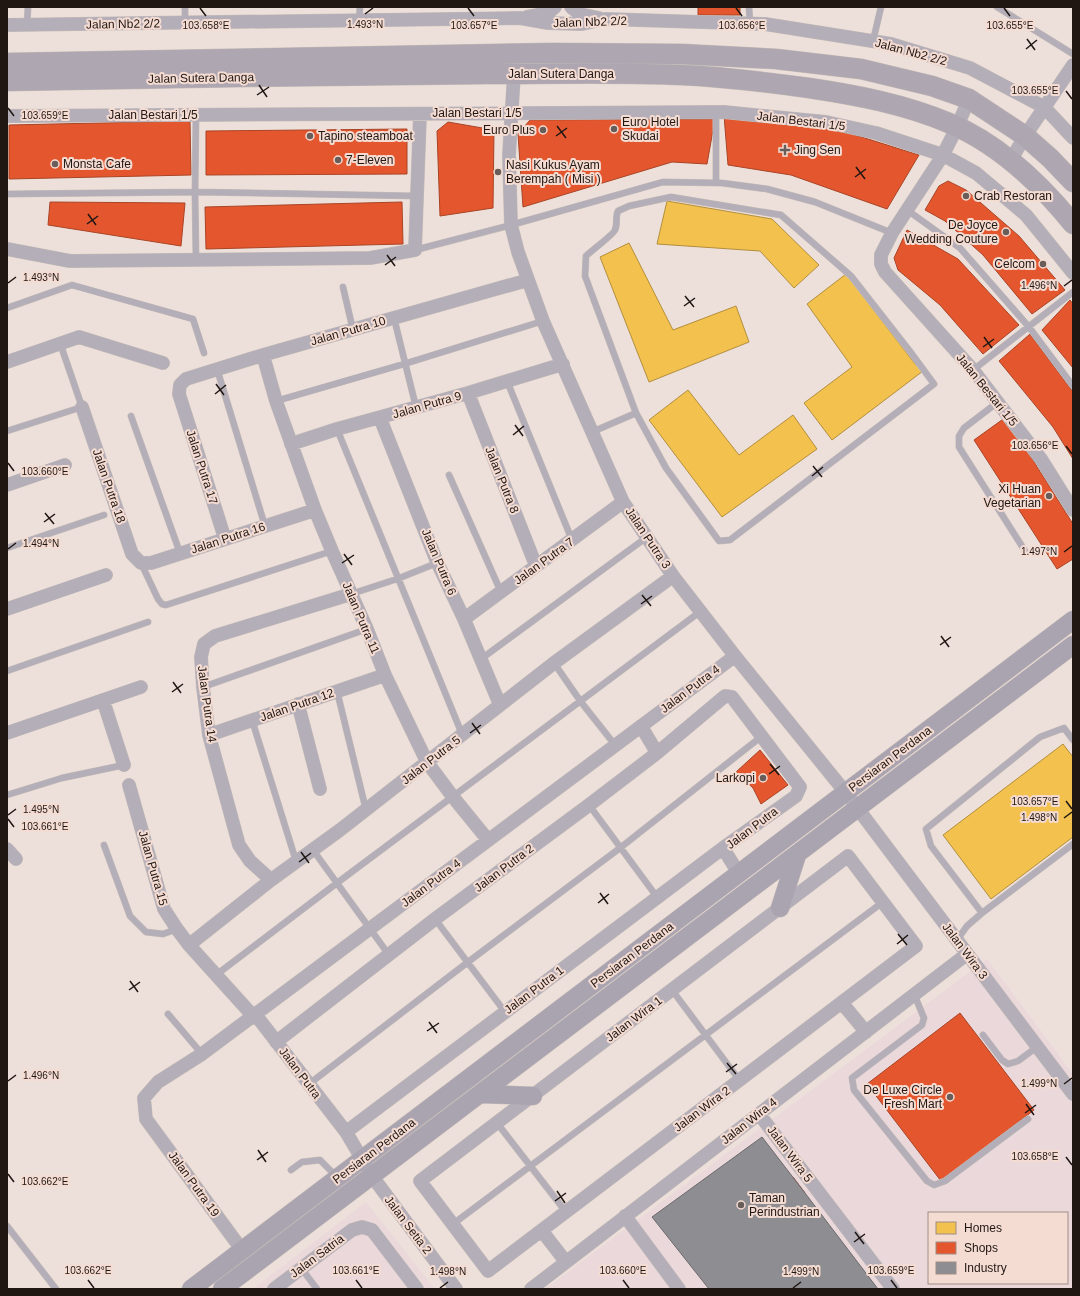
<svg xmlns="http://www.w3.org/2000/svg" width="1080" height="1296" font-family="Arial,sans-serif">
  <rect width="100%" height="100%" fill="#ede0da"/>
  <path fill="#ead8db" fill-rule="evenodd" d="M987 959 1073 1074V1289H545ZM929 1213H1067V1283H929Z
    M366 1202 435 1289H253Z"/>
  <path fill="#f2c14e" stroke="#b38e3c" d="M667 201 772 219 819 265 794 288 760 251 657 244Z
    M629 243 673 330 736 306 749 342 649 382 600 257Z
    M846 274 915 364 923 371 832 440 804 403 852 367 807 304Z
    M688 390 739 455 793 415 817 449 722 517 649 420Z
    M1063 744 1073 757V837L991 899 943 835Z"/>
  <path fill="#e4572e" stroke="#a94426" d="M698 7H740V15H698Z
    M724 115 833 128 919 155 887 209 791 175 728 165Z
    M715 119 707 164 672 162 523 207 518 134 530 120Z
    M190 121 191 175 9 179V125Z
    M448 122 494 130 493 208 440 216 437 131Z
    M407 129V174L206 175V131Z
    M948 181 966 190 1019 236 1065 290 1032 314 983 255 945 221 925 210 939 186Z
    M50 202 185 203 181 246 48 225Z
    M402 202 403 244 206 249 205 207Z
    M907 230 958 259 1019 325 983 354 940 305 898 270 894 258Z
    M1070 300 1073 304V368L1042 330Z
    M1030 334 1073 392V459L1053 427 999 361Z
    M1006 417 1073 524V559L1057 569 974 440Z
    M760 750 788 785 761 804 753 788 736 772Z
    M960 1013 1034 1110 941 1181 867 1084Z
    M793 1177 805 1193 787 1208 775 1191Z"/>
  <path fill="#8d8d92" stroke="#6c6a6c" d="M762 1137 805 1193 878 1289H709L652 1217Z"/>
  <g fill="none" stroke-linecap="round" stroke-linejoin="round">
    <defs>
      <path id="service" d="M185 7V23
        M749 7 750 24
        M997 7 1073 54
        M359 21 360 7
        M27 25 28 7
        M873 41 881 7
        M716 112V183
        M196 115 195 192 196 259
        M7 194 195 192 417 196
        M671 197 781 215 851 276 912 354 934 384 730 540 719 541 666 468 636 413 585 276 586 256C591 251 614 234 615 230 618 223 615 217 618 211L629 206Z
        M907 210 960 248 1029 327 1073 386
        M415 250 511 225 663 182 722 183 767 189 815 202 892 233
        M343 287 353 330
        M7 308 72 285 193 319 204 353
        M394 318 416 407
        M217 369 265 526
        M973 370 1073 292
        M507 381 572 540
        M276 401 404 364 543 321
        M998 402 964 428 959 436V447L1025 551
        M131 416 180 553
        M337 429 462 734
        M7 431 82 407 60 343
        M592 432 636 413
        M449 475 501 592
        M7 548 104 515
        M141 563 158 599 162 604 166 605 332 551
        M351 594 397 579 437 563
        M481 659 647 537
        M554 663 581 702 615 745
        M7 671 148 622
        M203 687 367 629
        M337 691 366 810
        M252 720 296 861
        M7 795 62 778 124 765
        M589 805 657 897
        M104 845 130 916 146 932 163 934 177 929
        M313 850 389 955
        M982 913 931 846 926 829 1040 737 1064 728 1073 740
        M435 919 505 1012
        M957 940 967 926 982 913 1073 844
        M216 975 337 883 701 611
        M672 990 740 1081
        M914 994 924 1018 922 1025 852 1078 854 1090 927 1181 934 1185 945 1181 1028 1119
        M168 1014 202 1054
        M983 1035 1002 1060 1008 1064 1018 1061 1037 1047
        M309 1084 468 962 620 848 762 736
        M497 1123 566 1212
        M291 1170 302 1162 320 1160 337 1177
        M453 1224 883 902
        M7 1226 56 1289
        M301 1268 317 1289"/>
      <path id="minor" d="M571 7 580 14 599 18
        M527 17 548 13 555 7
        M7 25 520 18 548 23 582 24 605 19 765 24 891 44 970 68 1044 107 1073 138
        M514 74 509 155 511 225 518 252 543 321 623 502 673 576 735 656 846 793 1073 1094
        M969 99 957 127 943 155 892 233 881 255V264L885 272 973 370 1041 459 1073 510
        M7 116 724 112 826 122 876 133 943 155 976 173 1026 215 1073 273
        M1011 160 1025 136 1073 65
        M7 249 70 261 370 258 415 250 420 114
        M263 355 276 401 315 510 332 551 367 629 385 675 427 762 453 797 488 840
        M7 362 79 337 163 363
        M468 393 536 566
        M82 407 132 554 141 563H151L315 510
        M380 418 437 562 464 619 500 705
        M291 444 337 429 468 393 563 364
        M7 485 65 465
        M225 539 179 394 180 385 186 379 263 355 528 280
        M7 609 106 575
        M464 619 623 502
        M103 700 124 765
        M298 704 320 789
        M641 726 657 753
        M7 733 141 687
        M209 735 385 675
        M129 785 164 909 177 929 189 945 253 1016
        M723 848 739 874
        M7 849 16 859
        M848 856 916 946 488 1271 420 1181Z
        M271 880 250 861 239 845 209 735 203 687 201 657 204 644 215 636 351 594
        M189 945 271 880 340 830 427 762 554 663 673 576
        M842 1003 866 1032
        M255 1014 346 1132 372 1176 456 1289
        M276 1042 435 919 589 805 657 753 725 696 732 697 800 787 796 796 723 848 346 1132
        M759 1114 893 1289
        M625 1216 679 1289
        M542 1231 566 1262
        M242 1250 146 1119 144 1098 158 1082 202 1054 735 656
        M274 1289 352 1230 362 1227 372 1230 417 1289
        M531 1289 967 954"/>
      <path id="secondary" d="M780 908 797 855
        M481 1094 533 1096
        M191 1289 1073 620
        M222 1289 1073 645"/>
      <path id="primary" d="M7 63 552 53 682 54 776 59 861 69 932 86 969 99 1025 136 1050 158 1073 182
        M7 81C167 78 326 75 486 74 551 74 616 72 681 75 724 77 766 82 809 88 856 95 904 104 949 123 999 144 1039 182 1073 224"/>
    </defs>
    <use href="#service" stroke="#c6bdb8" stroke-width="7"/>
    <use href="#minor" stroke="#c6bdb8" stroke-width="14"/>
    <use href="#secondary" stroke="#c6bdb8" stroke-width="19"/>
    <use href="#primary" stroke="#c6bdb8" stroke-width="21"/>
    <use href="#service" stroke="#b4aeb8" stroke-width="6"/>
    <use href="#minor" stroke="#b4aeb8" stroke-width="13"/>
    <use href="#secondary" stroke="#aaa3b0" stroke-width="18"/>
    <use href="#primary" stroke="#aea6b0" stroke-width="20"/>
  </g>
  <path fill="none" stroke="#201713" stroke-width="1.5" d="M200 8 206 16M468 8 474 16M736 8 742 16M1004 8 1010 16M365 14 373 8M1027 39 1035 50M1026 49 1037 40M259 85 267 97M1066 91 1072 99M257 95 269 87M8 108 14 116M557 126 566 138M556 136 567 128M856 167 865 179M855 177 866 169M88 214 96 225M87 224 98 216M387 255 395 266M385 265 396 257M8 283 16 277M1064 286 1072 280M685 296 694 307M684 306 695 298M984 337 992 348M983 347 994 339M216 384 224 395M215 394 226 385M515 425 523 436M513 435 524 426M1066 446 1072 454M8 463 14 471M813 466 822 477M812 476 823 467M45 513 54 524M44 522 55 514M8 549 16 543M1064 552 1072 546M344 554 352 565M342 563 354 555M642 595 651 606M641 604 652 596M941 636 949 647M940 645 951 637M173 682 181 693M172 692 183 684M472 723 480 734M470 733 481 725M770 764 779 775M769 774 780 766M1066 801 1072 809M8 815 16 809M1064 818 1072 812M8 819 14 827M301 852 309 863M299 862 311 853M600 893 608 904M598 903 609 894M898 934 907 945M897 944 908 935M130 981 138 992M129 990 140 982M429 1022 437 1033M427 1031 439 1023M727 1063 736 1074M726 1072 737 1064M8 1081 16 1075M1064 1084 1072 1078M1026 1104 1034 1115M1025 1113 1036 1105M258 1150 266 1162M1066 1157 1072 1165M257 1160 268 1152M8 1174 14 1182M557 1191 565 1203M555 1201 566 1193M855 1232 864 1244M854 1242 865 1234M88 1280 94 1288M356 1280 362 1288M623 1280 629 1288M891 1280 897 1288M440 1288 448 1282M793 1288 801 1282"/>
  <g fill="#685d59" stroke="#f5dcd2" stroke-width="1.5">
    <circle cx="614" cy="129" r="4"/>
    <circle cx="543" cy="130" r="4"/>
    <circle cx="310" cy="136" r="4"/>
    <path d="M783 144h4v4h4v4h-4v4h-4v-4h-4v-4h4z"/>
    <circle cx="338" cy="160" r="4"/>
    <circle cx="55" cy="164" r="4"/>
    <circle cx="498" cy="172" r="4"/>
    <circle cx="966" cy="196" r="4"/>
    <circle cx="1006" cy="232" r="4"/>
    <circle cx="1043" cy="264" r="4"/>
    <circle cx="1049" cy="496" r="4"/>
    <circle cx="763" cy="778" r="4"/>
    <circle cx="950" cy="1097" r="4"/>
    <circle cx="741" cy="1205" r="4"/>
  </g>
  <g text-anchor="middle" stroke-width="4" stroke-linejoin="round" paint-order="stroke">
    <g font-size="12" fill="#201713" stroke="#f5dcd2">
      <text transform="translate(590 22) rotate(-2)" y="4">Jalan Nb2 2/2</text>
      <text transform="translate(123 24) rotate(-1)" y="4">Jalan Nb2 2/2</text>
      <text transform="translate(911 52) rotate(15)" y="4">Jalan Nb2 2/2</text>
      <text x="561" y="78">Jalan Sutera Danga</text>
      <text transform="translate(201 78) rotate(-1)" y="4">Jalan Sutera Danga</text>
      <text x="477" y="117">Jalan Bestari 1/5</text>
      <text x="153" y="119">Jalan Bestari 1/5</text>
      <text transform="translate(801 121) rotate(7)" y="4">Jalan Bestari 1/5</text>
      <text transform="translate(348 331) rotate(-16)" y="4">Jalan Putra 10</text>
      <text transform="translate(987 390) rotate(51)" y="4">Jalan Bestari 1/5</text>
      <text transform="translate(427 405) rotate(-16)" y="4">Jalan Putra 9</text>
      <text transform="translate(202 467) rotate(72)" y="4">Jalan Putra 17</text>
      <text transform="translate(502 480) rotate(68)" y="4">Jalan Putra 8</text>
      <text transform="translate(109 486) rotate(71)" y="4">Jalan Putra 18</text>
      <text transform="translate(228 538) rotate(-18)" y="4">Jalan Putra 16</text>
      <text transform="translate(648 538) rotate(56)" y="4">Jalan Putra 3</text>
      <text transform="translate(544 561) rotate(-36)" y="4">Jalan Putra 7</text>
      <text transform="translate(439 562) rotate(67)" y="4">Jalan Putra 6</text>
      <text transform="translate(361 618) rotate(67)" y="4">Jalan Putra 11</text>
      <text transform="translate(690 689) rotate(-37)" y="4">Jalan Putra 4</text>
      <text transform="translate(207 704) rotate(82)" y="4">Jalan Putra 14</text>
      <text transform="translate(297 705) rotate(-19)" y="4">Jalan Putra 12</text>
      <text transform="translate(890 759) rotate(-37)" y="4">Persiaran Perdana</text>
      <text transform="translate(431 760) rotate(-38)" y="4">Jalan Putra 5</text>
      <text transform="translate(752 828) rotate(-37)" y="4">Jalan Putra</text>
      <text transform="translate(153 868) rotate(74)" y="4">Jalan Putra 15</text>
      <text transform="translate(504 868) rotate(-37)" y="4">Jalan Putra 2</text>
      <text transform="translate(431 883) rotate(-37)" y="4">Jalan Putra 4</text>
      <text transform="translate(965 951) rotate(53)" y="4">Jalan Wira 3</text>
      <text transform="translate(632 955) rotate(-37)" y="4">Persiaran Perdana</text>
      <text transform="translate(534 990) rotate(-37)" y="4">Jalan Putra 1</text>
      <text transform="translate(634 1019) rotate(-37)" y="4">Jalan Wira 1</text>
      <text transform="translate(300 1073) rotate(53)" y="4">Jalan Putra</text>
      <text transform="translate(702 1109) rotate(-37)" y="4">Jalan Wira 2</text>
      <text transform="translate(749 1121) rotate(-38)" y="4">Jalan Wira 4</text>
      <text transform="translate(374 1151) rotate(-37)" y="4">Persiaran Perdana</text>
      <text transform="translate(790 1154) rotate(53)" y="4">Jalan Wira 5</text>
      <text transform="translate(194 1184) rotate(54)" y="4">Jalan Putra 19</text>
      <text transform="translate(408 1225) rotate(53)" y="4">Jalan Setia 2</text>
      <text transform="translate(317 1256) rotate(-37)" y="4">Jalan Satria</text>
    </g>
    <g font-size="12" fill="#201713" stroke="#f5dcd2" text-anchor="start">
      <text x="622" y="126">Euro Hotel<tspan x="622" dy="14">Skudai</tspan></text>
      <text x="535" y="134" text-anchor="end">Euro Plus</text>
      <text x="318" y="140">Tapino steamboat</text>
      <text x="794" y="154">Jing Sen</text>
      <text x="346" y="164">7-Eleven</text>
      <text x="63" y="168">Monsta Cafe</text>
      <text x="506" y="169">Nasi Kukus Ayam<tspan x="506" dy="14">Berempah ( Misi )</tspan></text>
      <text x="974" y="200">Crab Restoran</text>
      <text x="998" y="229" text-anchor="end">De Joyce<tspan x="998" dy="14">Wedding Couture</tspan></text>
      <text x="1035" y="268" text-anchor="end">Celcom</text>
      <text x="1041" y="493" text-anchor="end">Xi Huan<tspan x="1041" dy="14">Vegetarian</tspan></text>
      <text x="755" y="782" text-anchor="end">Larkopi</text>
      <text x="942" y="1094" text-anchor="end">De Luxe Circle<tspan x="942" dy="14">Fresh Mart</tspan></text>
      <text x="749" y="1202">Taman<tspan x="749" dy="14">Perindustrian</tspan></text>
    </g>
  </g>
  <g font-size="10" text-anchor="middle" fill="#201713" stroke="#f5dcd2" stroke-width="4" stroke-linejoin="round" paint-order="stroke">
    <text x="365" y="28">1.493°N</text>
    <text x="206" y="29">103.658°E</text>
    <text x="474" y="29">103.657°E</text>
    <text x="742" y="29">103.656°E</text>
    <text x="1010" y="29">103.655°E</text>
    <text x="1035" y="94">103.655°E</text>
    <text x="45" y="119">103.659°E</text>
    <text x="41" y="281">1.493°N</text>
    <text x="1039" y="289">1.496°N</text>
    <text x="1035" y="449">103.656°E</text>
    <text x="45" y="475">103.660°E</text>
    <text x="41" y="547">1.494°N</text>
    <text x="1039" y="555">1.497°N</text>
    <text x="1035" y="805">103.657°E</text>
    <text x="41" y="813">1.495°N</text>
    <text x="1039" y="821">1.498°N</text>
    <text x="45" y="830">103.661°E</text>
    <text x="41" y="1079">1.496°N</text>
    <text x="1039" y="1087">1.499°N</text>
    <text x="1035" y="1160">103.658°E</text>
    <text x="45" y="1185">103.662°E</text>
    <text x="88" y="1274">103.662°E</text>
    <text x="356" y="1274">103.661°E</text>
    <text x="623" y="1274">103.660°E</text>
    <text x="891" y="1274">103.659°E</text>
    <text x="448" y="1275">1.498°N</text>
    <text x="801" y="1275">1.499°N</text>
  </g>
  <rect width="1080" height="1296" fill="none" stroke="#201713" stroke-width="16"/>
  <rect x="928" y="1212" width="140" height="72" fill="#f5dcd2" stroke="#a08d86"/>
  <rect x="936" y="1222" width="20" height="12" fill="#f2c14e" stroke="#a08d86"/>
  <text x="964" y="1232" font-size="12" fill="#201713">Homes</text>
  <rect x="936" y="1242" width="20" height="12" fill="#e4572e" stroke="#a08d86"/>
  <text x="964" y="1252" font-size="12" fill="#201713">Shops</text>
  <rect x="936" y="1262" width="20" height="12" fill="#8d8d92" stroke="#a08d86"/>
  <text x="964" y="1272" font-size="12" fill="#201713">Industry</text>
</svg>
